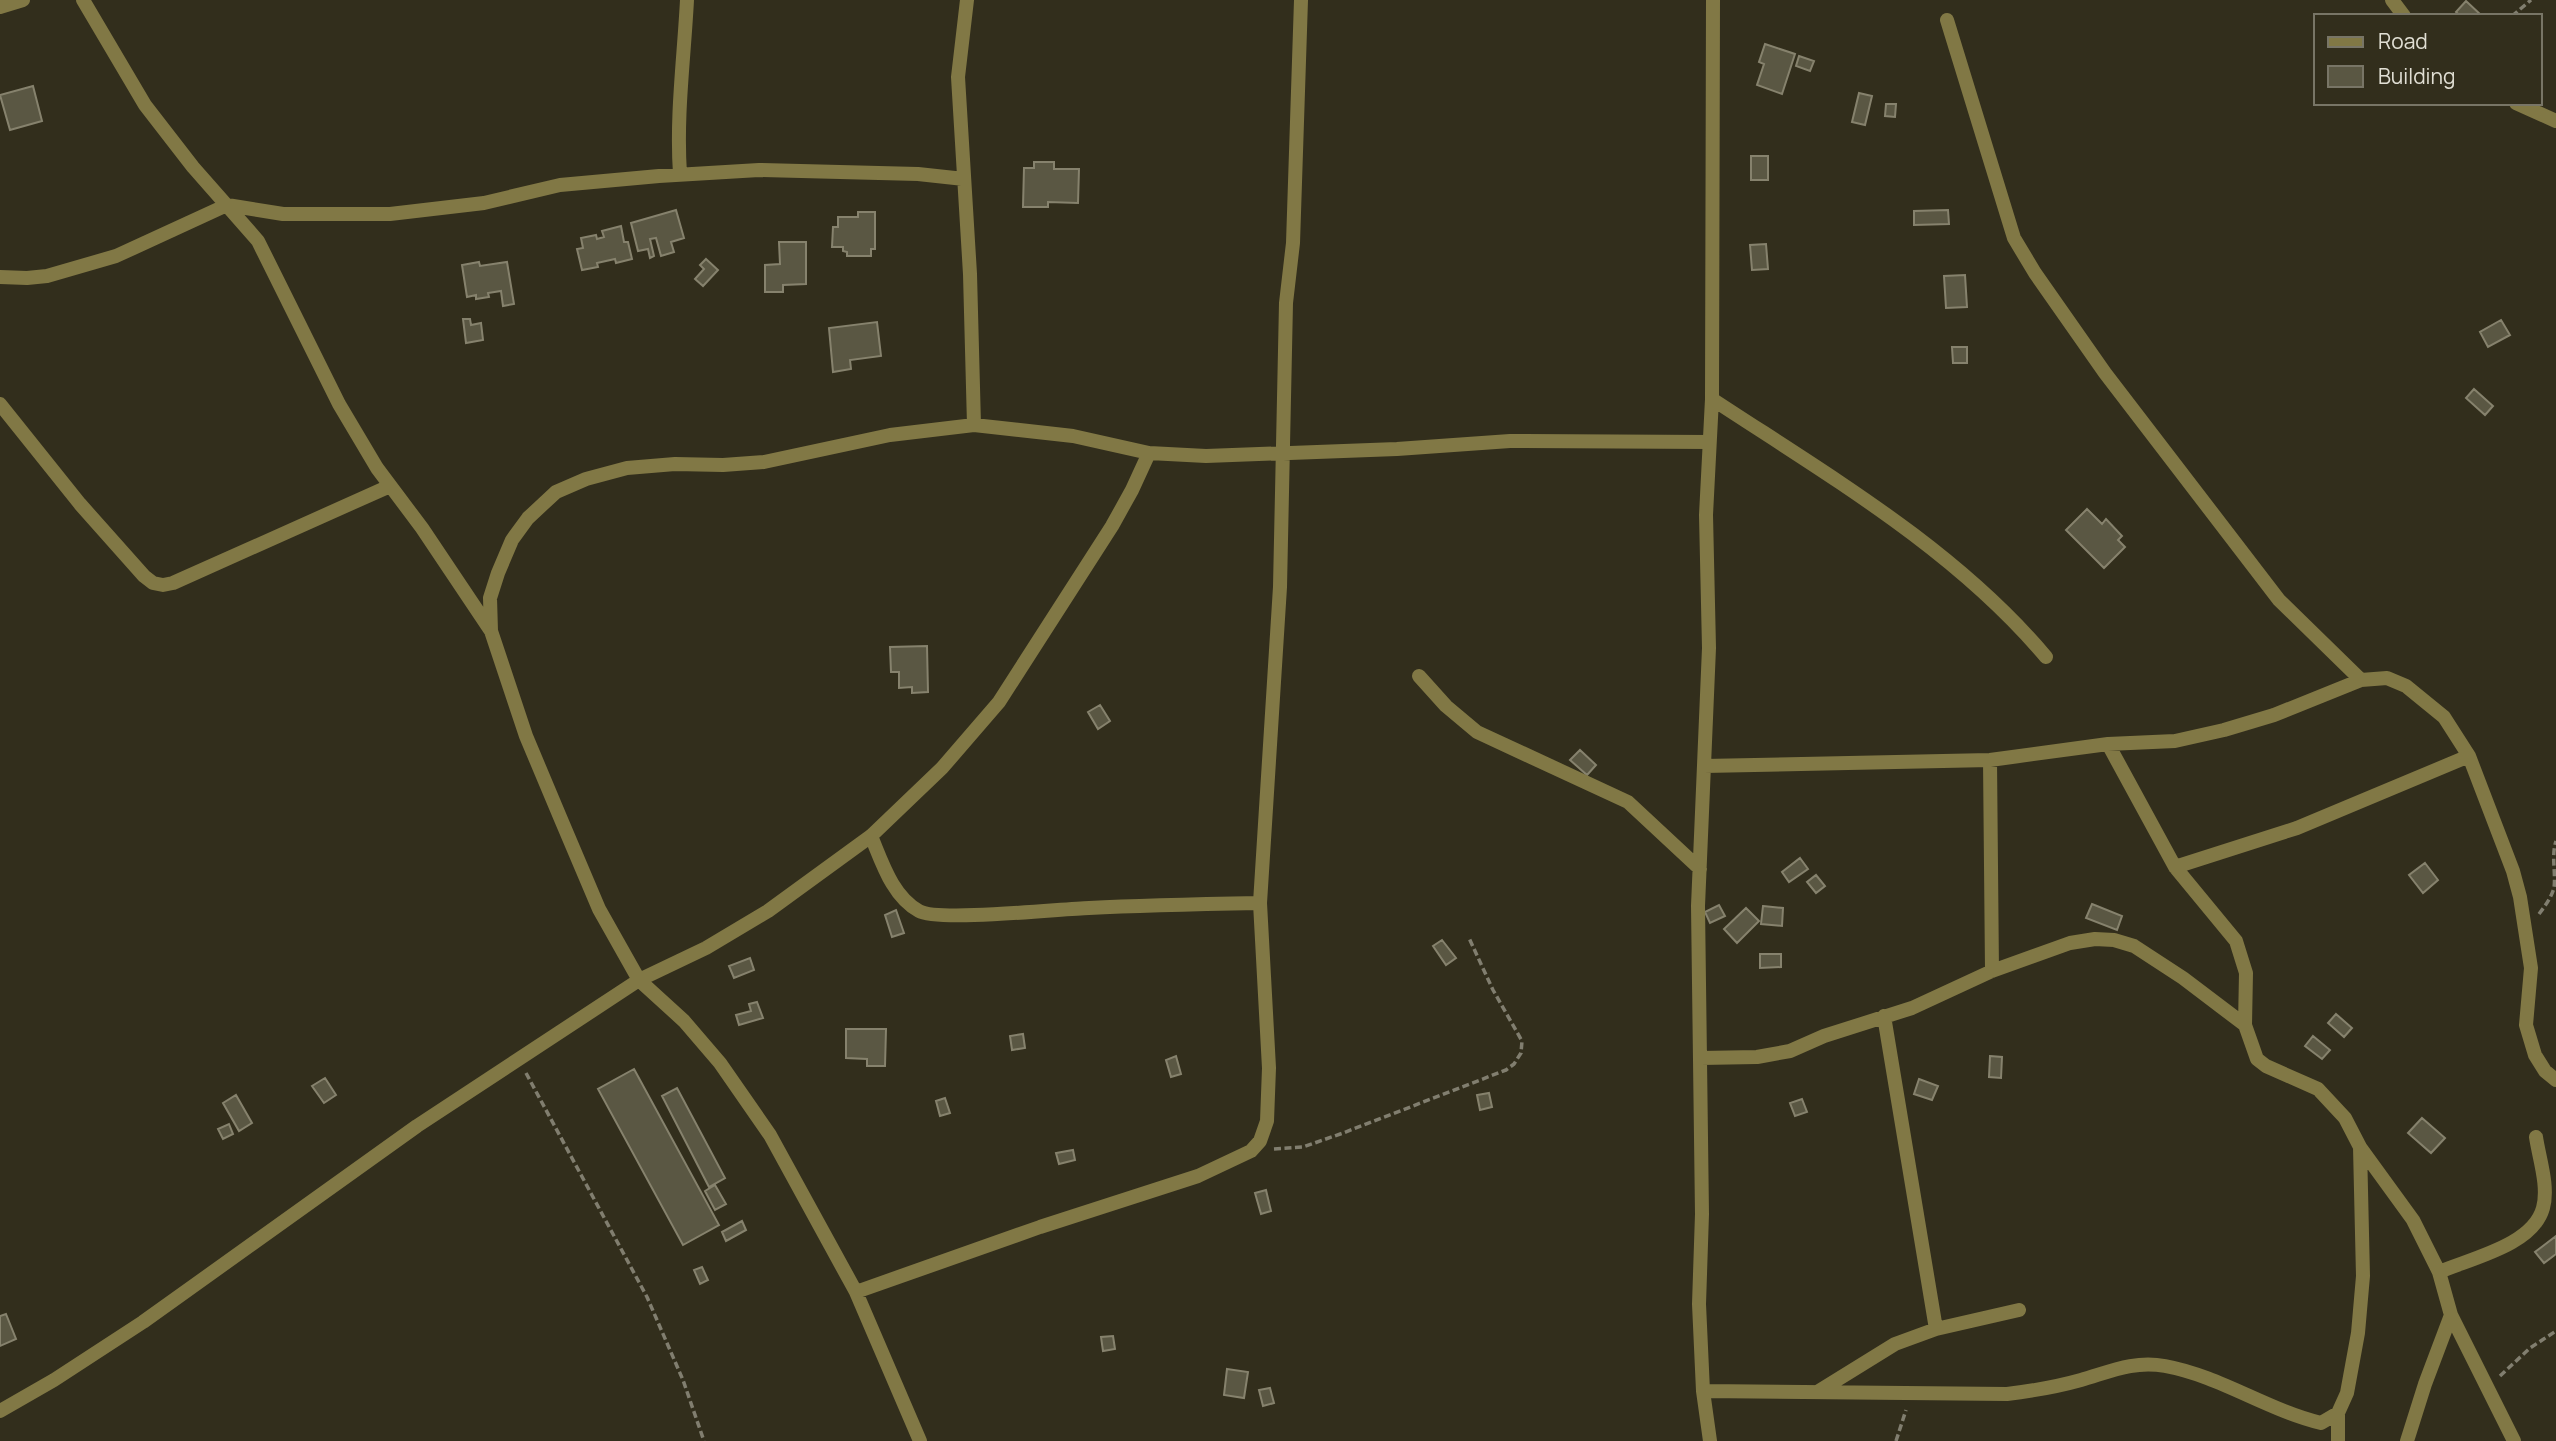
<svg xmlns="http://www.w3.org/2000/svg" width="2556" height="1441" font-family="Manrope,sans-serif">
  <rect width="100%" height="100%" fill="#322e1c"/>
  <path fill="#5a5743" stroke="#86826d" stroke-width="2" d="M2466 1 2481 15 2480 16H2460L2456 12Z
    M1765 44 1795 54 1782 94 1757 85 1764 64 1759 62Z
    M1799 56 1814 61 1810 71 1796 66Z
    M33 86 42 121 10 130 0 95Z
    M1859 93 1872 96 1865 125 1852 122Z
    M1886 104H1896L1895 117 1885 116Z
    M1751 156H1768V180H1751Z
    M1034 162H1054V169H1079L1078 203 1048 202V207H1023L1024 168H1034Z
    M676 210 684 238 671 242 674 252 661 256 656 238 650 239 654 256 650 258 648 249 638 251 631 223Z
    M1948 210 1949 224 1914 225V211Z
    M858 212H875V249H871V256H847V252L843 251V247H832L833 227H838V217H858Z
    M621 226 624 242H628L632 259 616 263 615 259 597 263 598 267 582 270 577 249 583 248 581 238 596 235 597 239 604 237 602 231Z
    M779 242H806V284L783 285V292H765V265L780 264Z
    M1766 244 1768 269 1752 270 1750 245Z
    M706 259 718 270 703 286 695 279 704 269 700 265Z
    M479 262 480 266 507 262 514 304 503 306 501 291 488 293 489 297 476 299V295L467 297 462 265Z
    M1965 275 1967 307 1946 308 1944 276Z
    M463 319H470L471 325 481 323 483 340 466 343Z
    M2501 320 2510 335 2488 347 2480 332Z
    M877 322 881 356 850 360 851 369 833 372 829 328Z
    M1952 347H1967V363H1953Z
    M2474 389 2493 406 2485 415 2466 398Z
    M2087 509 2102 524 2106 519 2122 536 2118 540 2125 547 2104 568 2066 530Z
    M927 646 928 692 912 693V687L899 688V672H891L890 647Z
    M1100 705 1110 721 1098 729 1088 712Z
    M1580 750 1596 765 1587 775 1570 760Z
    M1800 858 1808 869 1789 882 1782 872Z
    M2425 863 2438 880 2423 893 2409 875Z
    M1816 875 1825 886 1816 893 1807 882Z
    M2092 904 2122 916 2117 930 2086 918Z
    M1719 905 1725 916 1710 923 1705 912Z
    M1763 906 1783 908 1782 926 1761 924Z
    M1746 908 1759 921 1737 943 1724 929Z
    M896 910 904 933 892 937 885 915Z
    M1442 940 1456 958 1446 965 1433 946Z
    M1760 954H1781V967L1760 968Z
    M750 958 754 970 734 978 729 966Z
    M757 1002 763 1018 739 1025 736 1015 751 1011 749 1004Z
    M2336 1014 2352 1028 2344 1037 2328 1023Z
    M846 1029H886L885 1066H867V1059L846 1058Z
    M1023 1034 1025 1048 1012 1050 1010 1036Z
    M2313 1036 2330 1050 2322 1059 2305 1046Z
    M1176 1056 1181 1074 1171 1077 1166 1060Z
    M1990 1056 2002 1057 2001 1078 1989 1077Z
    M634 1069 719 1225 683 1245 598 1089Z
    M325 1078 336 1095 324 1103 312 1086Z
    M1919 1079 1938 1086 1932 1100 1914 1094Z
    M677 1088 725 1178 709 1187 662 1096Z
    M1489 1093 1492 1107 1480 1110 1477 1095Z
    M236 1095 252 1123 239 1131 223 1103Z
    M945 1098 950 1113 940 1116 936 1101Z
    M1802 1099 1807 1112 1795 1116 1790 1103Z
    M2422 1118 2445 1138 2431 1153 2408 1133Z
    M229 1124 233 1134 223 1139 218 1129Z
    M1073 1150 1075 1160 1059 1164 1056 1153Z
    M715 1185 726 1204 715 1210 705 1191Z
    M1266 1190 1271 1211 1261 1214 1255 1193Z
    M742 1221 746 1230 726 1241 722 1232Z
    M2556 1236V1254L2544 1263 2535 1252Z
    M702 1267 708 1280 700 1284 694 1270Z
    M6 1314 16 1339 0 1346V1316Z
    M1113 1336 1115 1349 1103 1351 1101 1337Z
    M1227 1369 1248 1372 1244 1398 1224 1395Z
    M1270 1388 1274 1403 1263 1406 1259 1390Z"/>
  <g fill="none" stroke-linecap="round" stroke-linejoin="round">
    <path stroke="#817e6f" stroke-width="3.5" stroke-dasharray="7 3.5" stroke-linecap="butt" d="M2512 16 2531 0
      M2539 914C2545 906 2551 898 2554 888 2556 873 2551 856 2556 841
      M526 1073 647 1297 683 1380 704 1441
      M1274 1149 1303 1147 1343 1133 1506 1070 1514 1064 1521 1053 1522 1041 1493 990 1469 938
      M2500 1376 2530 1348 2556 1331
      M1896 1441 1906 1410"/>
    <path stroke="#817845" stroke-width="14" d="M83 0 145 105 193 167 258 241 339 404 377 468 422 528 491 631
      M967 0 958 77 970 274 974 425
      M2392 0 2404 16
      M0 7 23 0
      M1947 20 2014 238 2035 273 2105 373 2279 600 2361 680
      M2516 103 2556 121
      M680 174C676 116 684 58 687 0
      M0 277 27 278 47 276 116 256 227 205 283 214H390L484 203 560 185 659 176 759 170 918 174 964 179
      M1712 399C1829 476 1955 549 2046 657
      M0 404 80 504 144 576 153 583 163 585 173 583 390 486
      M1419 676 1446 706 1477 732 1628 802 1700 869
      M1990 760 1992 971
      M1704 766 1990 760 2108 744 2175 741 2224 730 2274 715 2361 680 2387 678 2406 686 2444 717 2469 756 2513 871 2520 897 2531 968 2526 1025 2535 1055 2545 1071 2556 1080
      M871 836C882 862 892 896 919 911 938 922 1059 909 1089 908 1146 905 1203 904 1260 903
      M2175 867 2297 828 2469 756
      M1884 1016 1936 1329
      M1701 1058 1757 1057 1790 1051 1824 1036 1912 1008 1992 971 2070 943 2095 939 2114 940 2134 946 2183 978 2245 1025
      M2360 1147 2413 1220 2439 1272 2451 1315 2514 1441
      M2439 1272C2472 1258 2533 1245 2543 1208 2549 1186 2539 1158 2536 1137
      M856 1292 1040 1227 1198 1176 1251 1151 1260 1141 1267 1121 1269 1068 1260 903 1280 587 1286 303 1293 243 1301 0
      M1703 1391 2007 1394C2032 1391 2056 1387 2081 1380 2109 1372 2134 1360 2165 1366 2220 1376 2267 1410 2321 1423L2338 1413 2347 1393 2358 1333 2363 1276 2360 1147 2345 1118 2318 1089 2266 1066 2257 1059 2245 1025 2246 973 2236 941 2175 867 2108 744
      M1819 1391 1895 1344 1936 1329 2019 1310
      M0 1411 54 1380 143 1322 417 1126 639 980 706 948 768 911 871 836 942 768 999 702 1112 526 1132 490 1149 453
      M2338 1413V1441
      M920 1441 856 1292 770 1135 720 1063 684 1021 639 980 599 909 560 817 526 736 491 631 490 598 498 573 512 540 528 518 556 492 586 479 627 468 675 464 723 465 764 462 890 435 974 425 1073 436 1149 453 1206 456 1397 449 1510 441 1709 442
      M1710 1441 1703 1391 1699 1304 1702 1214 1698 906 1709 648 1706 515 1712 399 1713 0
      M2407 1441 2425 1384 2451 1315"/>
  </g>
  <rect x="2314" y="14" width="228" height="91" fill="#322e1c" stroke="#787566" stroke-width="2"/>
  <rect x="2328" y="37" width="35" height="10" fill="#817845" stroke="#787566" stroke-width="2"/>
  <text x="2378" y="49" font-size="21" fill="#e1dfd4">Road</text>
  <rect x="2328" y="66" width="35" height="21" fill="#5a5743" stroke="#787566" stroke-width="2"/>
  <text x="2378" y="84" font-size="21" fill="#e1dfd4">Building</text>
</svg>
